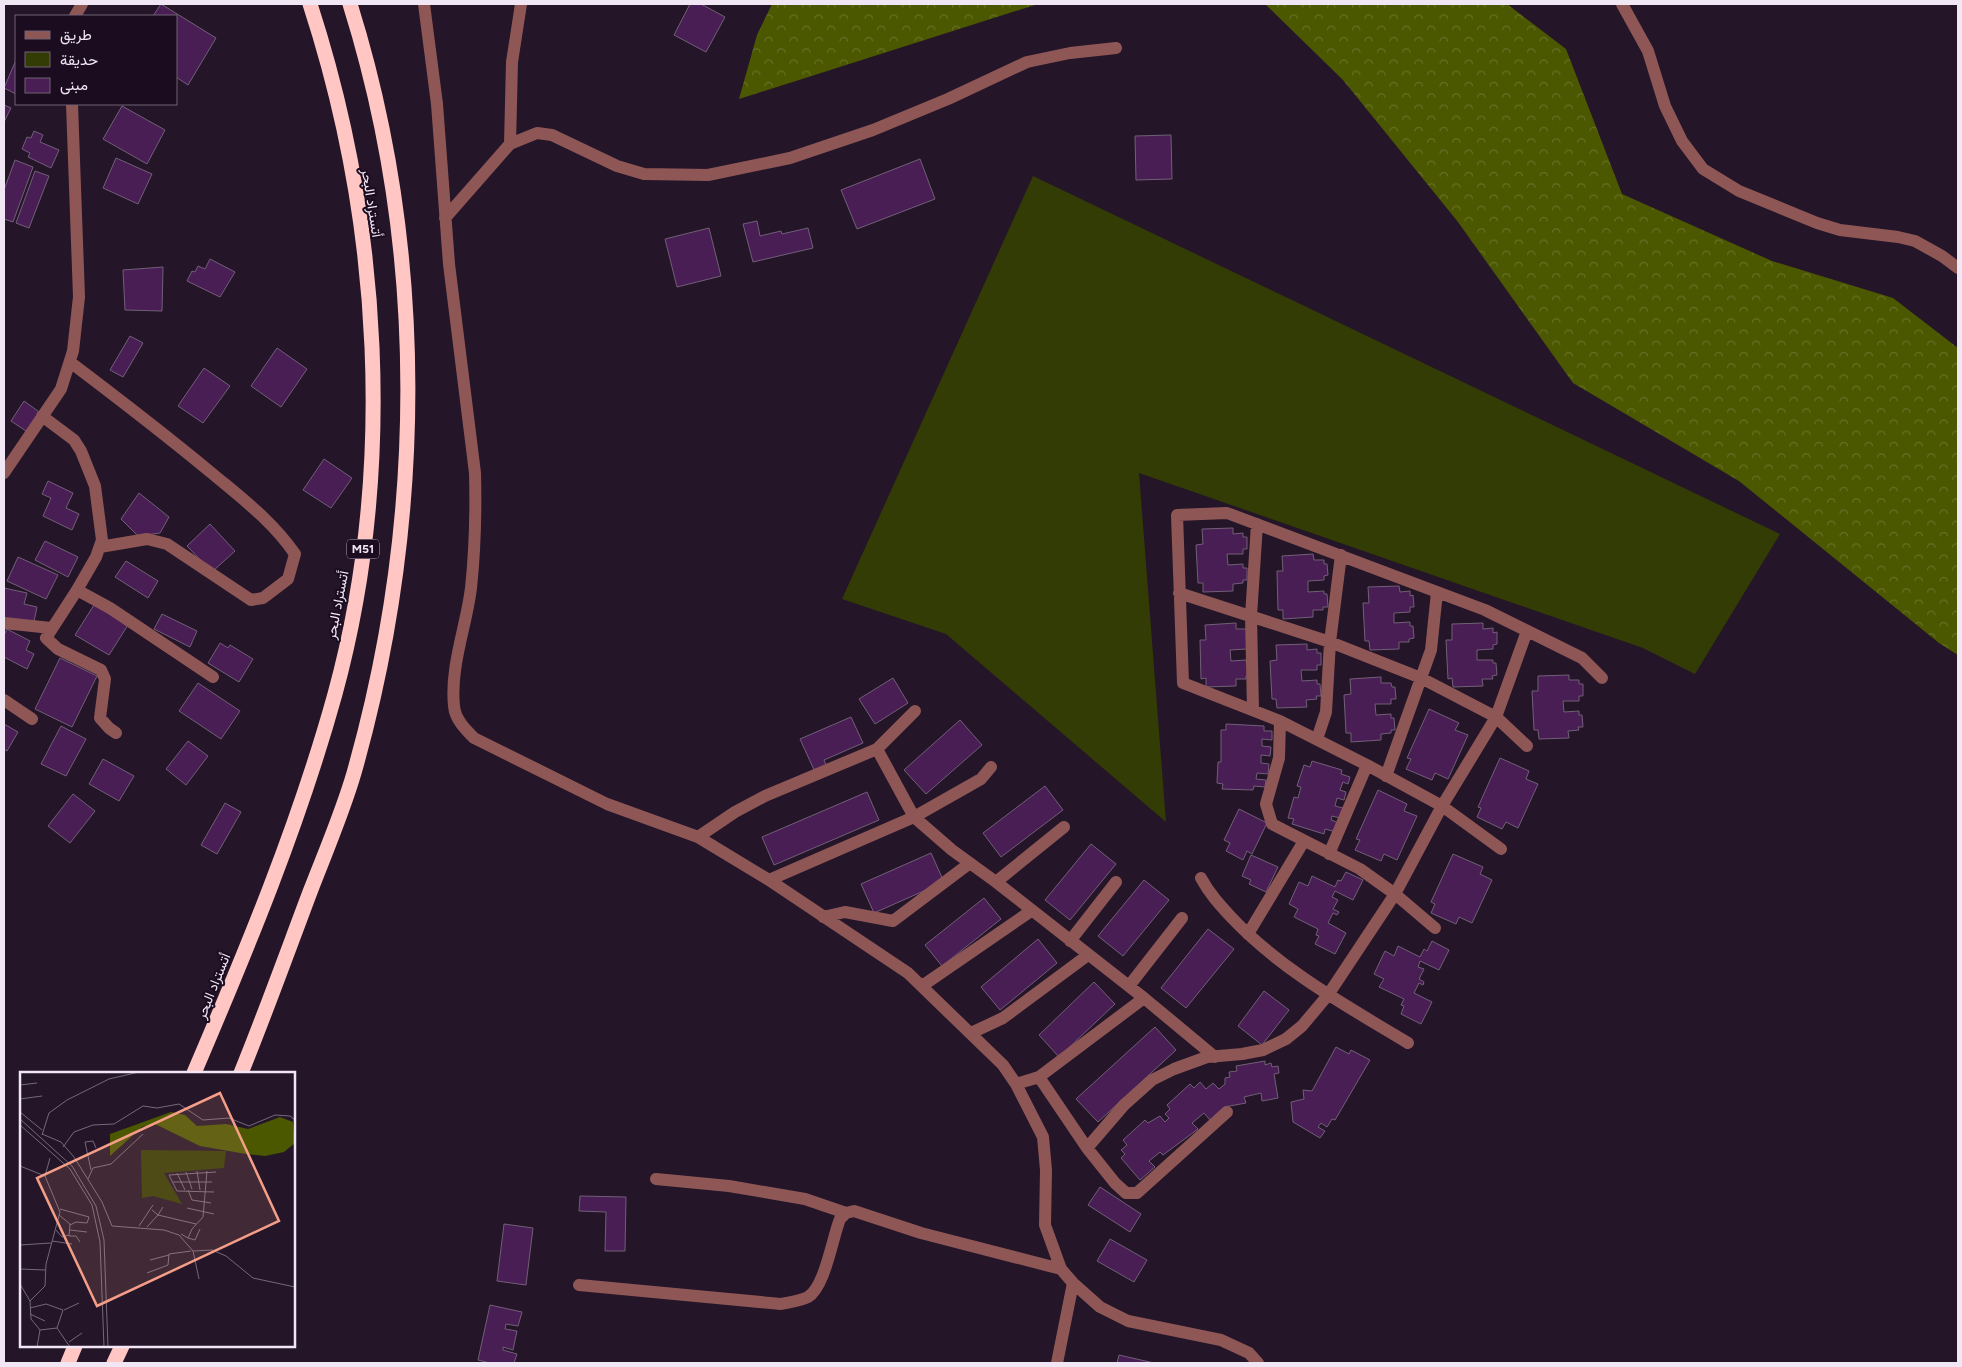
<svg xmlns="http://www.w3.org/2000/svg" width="1962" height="1367" font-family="Figtree,Vazirmatn,sans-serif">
  <defs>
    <pattern id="forest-crowns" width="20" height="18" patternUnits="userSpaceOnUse" patternTransform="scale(1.25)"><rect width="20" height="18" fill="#4c5800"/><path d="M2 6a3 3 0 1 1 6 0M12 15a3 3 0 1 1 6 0" fill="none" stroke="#667026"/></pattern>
  </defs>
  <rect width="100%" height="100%" fill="#241529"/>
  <path fill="#333c04" d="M1033 176 1780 534 1695 674 1643 648 1139 473 1166 822 946 634 842 599Z"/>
  <path fill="url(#forest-crowns)" d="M772 4H1038L739 99 757 35Z
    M1265 4H1507L1566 49 1622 194 1772 261 1893 298 1958 348V655L1939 643 1739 481 1573 383 1458 222 1343 80Z"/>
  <path fill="#491e55" stroke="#715f77" d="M161 4 216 38 188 85 176 77V16H153Z
    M690 4H701L725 17 706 52 674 35Z
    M16 60V94L4 88Z
    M4 105 11 108 4 122Z
    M122 106 165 130 147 164 103 139Z
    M34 131 43 135 40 142 59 150 51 168 28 157 30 153 22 149 27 137 31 138Z
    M1171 135 1172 179 1136 180 1135 136Z
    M116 158 152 174 138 204 103 188Z
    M920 159 935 199 857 229 841 190Z
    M15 160 33 167 13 222 4 219V190Z
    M35 171 49 176 29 228 16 223Z
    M757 221 760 236 781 231 782 234 808 228 813 248 753 262 743 224Z
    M709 228 721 276 677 287 665 239Z
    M210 259 235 272 220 297 187 281 192 271 195 272 198 266 205 269Z
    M163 267 162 311 125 310 123 270Z
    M130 336 143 343 123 377 110 370Z
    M277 348 307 369 281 407 251 386Z
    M204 368 230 386 203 423 178 406Z
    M24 401 42 414 29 433 11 421Z
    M324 459 352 478 331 508 303 490Z
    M48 481 73 493 66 508 79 514 72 530 43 516 51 498 42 494Z
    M139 493 169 517 160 533 138 536 121 519Z
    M210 524 235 551 212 572 187 546Z
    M1233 528V534L1243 533V537H1247V549H1243V554H1227L1228 565 1243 564V568H1247V580H1243V583L1233 584V591L1203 592V583H1198L1196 545 1203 544 1202 529Z
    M45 541 78 557 68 577 35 560Z
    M1313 554 1314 560H1324V564H1327L1328 575 1324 576V580L1308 581V592L1324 591V594H1327L1328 607H1323V610H1313V617L1283 619V610H1278L1277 571H1283L1282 556Z
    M18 557 58 575 46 599 7 581Z
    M126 561 158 581 148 598 115 577Z
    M1399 586 1400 592 1410 591V596L1413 595 1414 607H1410V612L1394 613V623L1410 622V626H1413L1414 638 1409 639V642H1399V649L1370 650 1369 641H1365L1363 603H1369L1368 587Z
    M4 588 27 593 24 604 37 607 33 626 4 619Z
    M94 605 128 625 109 655 75 635Z
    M162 614 197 631 190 647 154 629Z
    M1236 623V629H1247V649L1230 650 1231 661 1246 660 1250 676H1246V679H1236V686L1206 687V678L1201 679 1200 640H1206L1205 625Z
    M1483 623V629L1493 628V633L1497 632V644L1493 645V649L1477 650V660H1493V663H1496L1497 675 1492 676 1493 679H1482L1483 686 1453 687 1452 678 1448 679 1446 640H1452V624Z
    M7 629 30 641 26 650 34 654 27 669 4 657V635Z
    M220 643 228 648 230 645 253 659 239 682 208 663Z
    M1307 644V650L1317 649V653H1321V665H1317V670H1301L1302 681 1317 680V684H1320L1321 696H1316L1317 699 1306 700 1307 707 1277 708 1276 699H1272L1270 661 1277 660 1276 645Z
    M60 658 97 676 72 727 35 709Z
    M1569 675V680H1579V684H1583V696H1579V701H1563L1564 712 1579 711V715H1582L1583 727H1578L1579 730 1568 731 1569 738 1539 739 1538 730H1534L1532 691H1538V676Z
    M1381 677V683H1391L1392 687H1395L1396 699H1391V704H1375L1376 715 1391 714V718H1394L1395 730H1391V733L1381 734V740L1351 742V733H1346L1344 695 1351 694 1350 679Z
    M893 678 908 703 875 724 859 699Z
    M198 683 240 711 221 739 179 711Z
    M1429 709 1459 723 1455 730 1468 735 1448 779 1435 773 1432 780 1406 769 1411 759 1407 758Z
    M851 717 863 743 824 760 827 767 815 772 800 739Z
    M960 720 982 745 926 794 904 770Z
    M4 724 18 732 7 751 4 749Z
    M1226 724 1264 726V731H1272V740L1262 739V746L1271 747 1270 756 1261 755V763L1269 764 1268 774 1257 773 1256 779 1266 780 1265 787 1254 786 1253 790 1222 789 1223 784 1217 783 1218 762H1221V730H1226Z
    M61 726 86 739 66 776 41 764Z
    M188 741 208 756 186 785 166 769Z
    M1500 758 1529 771 1526 779 1538 784 1518 828 1506 822 1502 829 1477 817 1481 808 1478 807Z
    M103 759 134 776 119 801 89 784Z
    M1312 761 1342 770 1341 774 1350 777 1348 784 1343 782 1340 790 1346 792 1344 800 1337 798 1335 806 1343 808 1340 818 1332 816 1331 820 1339 823 1336 832 1325 829 1324 834 1292 824 1294 819 1288 818 1294 797 1298 798 1301 787 1297 786 1304 765 1310 767Z
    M1045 786 1063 810 1001 857 983 833Z
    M1378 790 1407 804 1404 811 1417 816 1397 860 1384 854 1381 861 1355 850 1360 840 1356 839Z
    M867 792 879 820 774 865 762 837Z
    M73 794 95 811 70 843 48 826Z
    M225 803 241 812 217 854 201 845Z
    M1239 809 1267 823 1252 854 1247 851 1243 860 1226 851 1230 843 1224 840Z
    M1091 844 1116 864 1070 920 1045 900Z
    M931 853 944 882 874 913 861 884Z
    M1453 854 1483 867 1480 874 1492 880 1472 923 1459 917 1456 924 1431 913 1435 904 1431 902Z
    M1251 855 1278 867 1266 892 1249 884 1251 880 1242 876Z
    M1346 872 1363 880 1353 900 1335 891 1332 897 1338 900 1333 909 1339 912 1337 915 1333 913 1328 923 1346 933 1335 954 1315 944 1319 936 1316 935 1318 929 1294 917 1298 909 1289 904 1299 882 1308 886 1312 876 1335 887 1338 880 1341 881Z
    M1144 880 1169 900 1123 956 1098 936Z
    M984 898 1001 919 942 966 925 945Z
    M1208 929 1234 949 1186 1008 1161 988Z
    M1038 939 1057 963 1000 1010 981 987Z
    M1432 941 1449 950 1439 970 1420 961 1418 967 1424 969 1419 979 1424 982 1423 985 1419 983 1414 993 1432 1002 1421 1024 1401 1014 1404 1006 1401 1005 1404 999 1379 987 1384 979 1374 974 1385 951 1394 956 1398 946 1420 957 1424 949 1427 951Z
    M1094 982 1115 1004 1059 1057 1039 1035Z
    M1264 991 1289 1010 1262 1045 1238 1026Z
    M1155 1027 1176 1050 1098 1122 1076 1099Z
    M1336 1047 1349 1054 1351 1050 1370 1060 1335 1120 1332 1119 1327 1127 1321 1123 1318 1127 1325 1131 1320 1138 1293 1122 1291 1102 1304 1099 1303 1090 1312 1091Z
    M1265 1061V1065L1271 1063 1272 1067 1278 1066 1279 1073 1274 1074 1278 1098 1262 1101 1261 1093 1244 1097 1246 1103 1224 1107 1210 1120 1204 1113 1192 1123 1198 1129 1163 1155 1160 1152 1149 1161 1155 1167 1140 1180 1121 1158 1125 1154 1121 1150 1127 1145 1123 1140 1145 1120 1148 1123 1160 1116 1165 1122 1169 1118 1165 1114 1170 1109 1167 1105 1190 1084 1194 1088 1200 1082 1206 1089 1213 1083 1219 1089 1225 1084V1078L1230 1077 1229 1072 1237 1071 1236 1066Z
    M1100 1187 1141 1214 1130 1232 1088 1205Z
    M580 1196 626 1197 625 1251H605L606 1212 579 1211Z
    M504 1224 533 1228 526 1285 497 1281Z
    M1110 1239 1147 1260 1134 1282 1097 1261Z
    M490 1305 522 1312 518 1326 506 1324 505 1329 517 1331 513 1350 503 1347V1350L517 1354 514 1363H490L478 1360Z
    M1119 1355 1154 1363H1117Z"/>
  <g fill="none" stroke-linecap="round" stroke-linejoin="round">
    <path stroke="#8e5756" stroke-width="12" d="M424 4 437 104 449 264 475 473C476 511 475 550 471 588 466 628 450 666 454 706 455 719 465 729 474 738L607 804 698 837 769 880 908 973 1003 1065 1016 1084 1043 1137 1046 1170 1045 1225 1061 1269 1073 1283 1100 1307 1128 1321 1221 1340 1249 1353 1258 1363
      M1622 4 1648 51 1665 106 1682 141 1703 169 1739 191 1817 223 1840 230 1898 237 1915 241 1942 256 1958 268
      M75 16 82 4
      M510 144 512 62 521 4
      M445 218 510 144 537 133 552 135 617 166 644 174 708 175 790 158 873 130 948 99 1027 62 1070 53 1116 48
      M70 362C119 399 167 436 214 475 244 500 273 522 295 554L288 579 263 598 251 600 167 544 147 539 100 547
      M42 416 74 440 81 451 95 486 102 540 96 557 77 590 46 638 58 649 101 670 105 679 100 718 109 728 116 733
      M4 473 61 389 73 351 79 297 72 104
      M77 590 110 608 213 677
      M1179 593 1330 642 1421 678 1496 717 1527 746
      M4 623 51 628
      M4 700 32 719
      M1253 710 1251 616 1257 524
      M1280 721 1279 758 1266 804 1272 824 1360 869 1395 894 1435 928
      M1317 739 1326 712 1330 642 1341 555
      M991 767 981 779 914 817 952 850 996 882 1144 998 1215 1057
      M1386 776 1431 650 1437 592
      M698 837 735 812 765 796 877 749 915 711
      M1501 849 1442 806 1367 765 1280 721 1183 683 1177 515 1227 513 1485 610 1582 658 1602 678
      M1329 854 1367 765
      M1201 878C1209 893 1219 904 1231 917 1281 970 1345 1005 1408 1043
      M769 880 914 817 877 749
      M996 882 1064 827
      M823 917 845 912 893 921 970 863
      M1248 934 1304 841
      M1070 941 1116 882
      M922 986 1031 911
      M1129 986 1182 918
      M971 1033 1003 1018 1088 955
      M1039 1077 1087 1148 1124 1105 1152 1080 1174 1069 1207 1057 1242 1054 1263 1050 1286 1039 1302 1026 1328 995 1395 894 1442 806 1496 717 1527 631
      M1016 1084 1039 1077 1144 998
      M1087 1148 1115 1183 1126 1193H1137L1227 1112
      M656 1179 729 1186 805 1199 846 1213
      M579 1285 781 1304C790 1302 800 1301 808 1297 825 1287 832 1239 840 1219L846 1213 854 1211 921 1233 1061 1269
      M1057 1363 1073 1283"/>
    <path stroke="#ffc6c3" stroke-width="15" d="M194 1073C247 949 299 824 335 694 396 471 381 222 310 4
      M241 1073C265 1014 287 953 310 892 325 853 342 814 354 773 425 523 428 253 350 4
      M68 1363 75 1346
      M114 1363 122 1346"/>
  </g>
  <g text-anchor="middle" stroke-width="4" stroke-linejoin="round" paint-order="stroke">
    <rect fill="#1b0c1f" stroke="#b0a5b4" stroke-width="1" x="347" y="539.5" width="32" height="19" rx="4"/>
    <g font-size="12" font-weight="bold" fill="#f0e6f4">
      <text x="363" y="553">M51</text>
    </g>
    <g font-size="14" fill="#f0e6f4" stroke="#1b0c1f">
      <text transform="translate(372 203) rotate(81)" y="5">أتستراد البحر</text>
      <text transform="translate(337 605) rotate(-79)" y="5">أتستراد البحر</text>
      <text transform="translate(213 986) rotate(-68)" y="5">أتستراد البحر</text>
    </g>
  </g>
  <g transform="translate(20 1072)">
    <rect width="275" height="275" fill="#241529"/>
    <path d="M121 78 206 79 204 96 144 101 162 132 133 124 122 126Z" fill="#333c04"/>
    <path d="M151 40 165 43 177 54 206 52 228 57 260 45 273 50 275 71 264 80 245 84 226 82 180 74 135 52 122 55 90 84V62Z" fill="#4c5800"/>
    <path fill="none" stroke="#76697a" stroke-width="1" d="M0 13 17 11M0 27 22 24M0 40 22 58M0 47 52 94 76 134 84 168 88 275M0 53 50 97 72 133 80 170 84 275M22 62 41 70 54 85 82 130 92 154 144 158 159 163 173 179 192 178 206 184 233 206 275 215M22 63 29 41 47 28 89 7 119 0M43 75 54 60 73 53 94 52 123 34 137 36 159 32 183 48 209 46 229 54 255 43 270 44 275 48M0 94 25 104M71 98 65 70 73 69 76 76M177 99 180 118M166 100 172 117M157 101 165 118M68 107 73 96 91 92 123 62M153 110H192M168 118 172 128 191 131M194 120 157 119 149 103 196 100M143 135 138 143 176 152M167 136 194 142M40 137 69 145 67 151 56 150 50 153M39 143 50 152 49 164H56L60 170M119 154 133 133M127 155 138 143 132 138M36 158 42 165 49 163M50 158 67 160M161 162 168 166 172 157 183 145 187 99M168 166 175 168 180 157M32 169 52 172M0 173 31 171M173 179 179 207M130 188 149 183M0 197 25 198M127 201 148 193 149 182 171 179M0 212 10 229 11 247 20 258 17 275M10 229 25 214 26 192 40 140 25 104 30 86M10 236 26 232 43 238 37 256M44 238 59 231M10 242 25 249M20 258 37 256 50 275M49 270 62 261"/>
    <path fill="#f49e87" fill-opacity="0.15" stroke="#f49e87" stroke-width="2.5" d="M200 21 259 149 77 234 17 106Z"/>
    <rect width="275" height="275" fill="none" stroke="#f0e6f4" stroke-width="2.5"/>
  </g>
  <rect width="1962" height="1367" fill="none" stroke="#f0e6f4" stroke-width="10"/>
  <rect x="15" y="15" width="162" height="90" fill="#1b0c1f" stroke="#706374"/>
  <rect x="25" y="31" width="25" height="8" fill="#8e5756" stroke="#706374"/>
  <text x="60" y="40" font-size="15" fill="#f0e6f4">طريق</text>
  <rect x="25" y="52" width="25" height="15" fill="#333c04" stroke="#706374"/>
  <text x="60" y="65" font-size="15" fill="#f0e6f4">حديقة</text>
  <rect x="25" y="78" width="25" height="15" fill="#491e55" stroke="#706374"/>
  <text x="60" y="90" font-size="15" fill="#f0e6f4">مبنى</text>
</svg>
